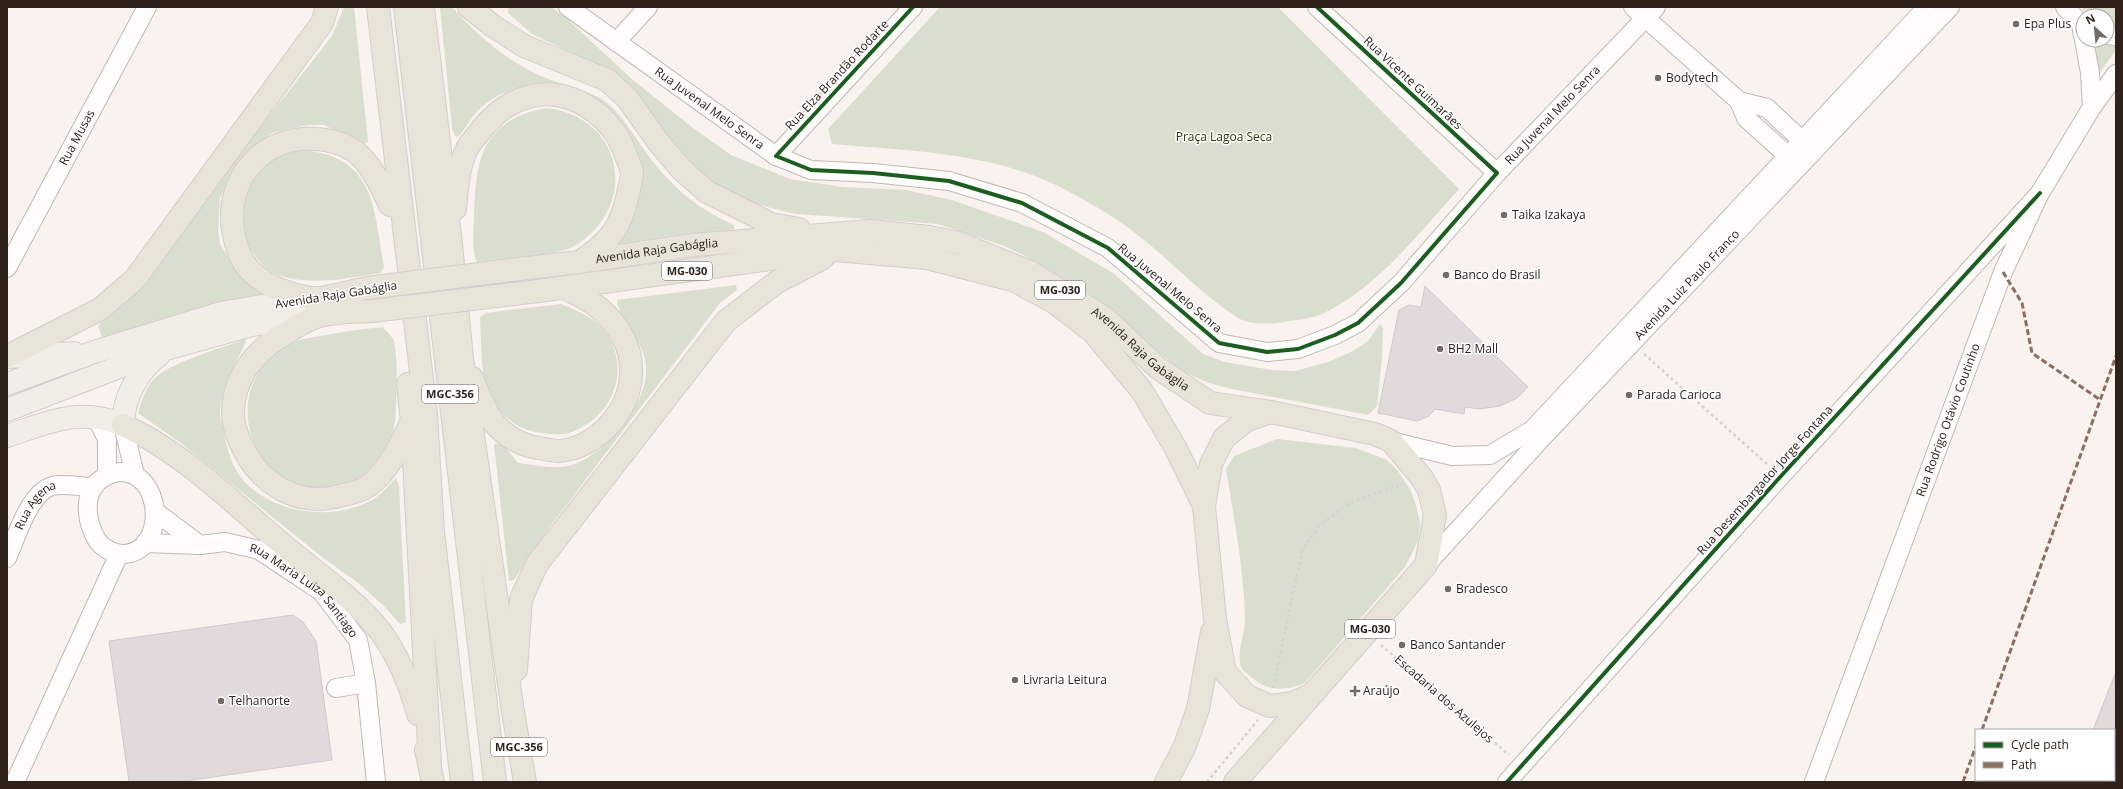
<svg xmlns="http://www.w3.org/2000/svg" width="2123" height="789" font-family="'Open Sans',sans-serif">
  <rect width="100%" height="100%" fill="#f9f2ee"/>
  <path fill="#dadecf" d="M344 7H354L368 142 364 144 361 141 323 125H309L293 128 272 133 246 155 234 168 220 199 218 231 220 244 241 277 264 295 102 337 98 326 154 270 244 148 332 36Z
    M440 7H452C479 37 509 63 546 78 567 87 589 89 607 103 622 115 632 133 643 148 669 185 693 206 734 225V229L621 248 615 243C636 208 652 184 633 143L545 84C519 86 492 93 475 114 469 121 465 130 458 137L455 136 452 128Z
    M509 7H551L564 16 633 80 693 128 731 155 790 179 843 187 906 190 952 200 1043 232 1113 273 1203 354 1225 362 1272 370 1295 371 1328 362 1351 352 1368 341 1380 324 1383 328 1382 356 1377 406 1368 415 1232 389 1209 383 1180 370 1087 292 1023 255 1004 246 938 224 796 214 747 202 707 179 578 56 532 34 508 13Z
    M940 7H1278L1459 189C1421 231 1375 290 1322 314 1311 319 1296 320 1283 322 1271 324 1251 325 1240 319 1207 299 1179 269 1150 245 1124 222 1094 205 1064 189 993 152 910 151 832 144L828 129Z
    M2081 7H2116V33L2107 29V16H2090Z
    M2090 40 2116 42V50L2098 75Z
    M547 108C623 117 640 204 576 245 560 256 499 260 477 262 471 250 474 230 474 216 476 159 481 120 547 108Z
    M299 150C375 154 374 208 384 267L381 273C348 278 314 286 281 276 259 269 241 240 242 218 242 209 246 200 248 191 251 183 254 173 260 167 269 157 287 153 299 150Z
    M736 285 737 290 720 303 549 528 514 580 509 581 494 444 502 443 518 463C536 465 555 470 572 465 607 454 649 403 646 366 644 340 619 322 617 300Z
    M561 304C575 310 590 315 601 327 630 358 619 408 582 427 577 430 571 433 565 434 557 435 549 434 541 433 531 431 522 429 513 423 500 413 489 399 485 383 481 364 481 337 480 317L486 313Z
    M383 327C386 331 392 336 394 341 398 362 397 398 395 420 394 437 384 451 373 465 362 479 349 484 332 487 246 500 212 377 296 341 304 338 312 338 320 336 341 332 361 329 383 327Z
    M246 339 245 344C234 366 222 386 220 412 220 420 224 430 225 438 228 453 233 468 243 480 274 514 332 522 372 500 381 495 389 485 396 478L399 487 406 622 400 624 383 605 357 582 322 557 182 444 138 413C141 402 145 389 153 380 166 364 224 347 246 339Z
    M1277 439 1356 448 1387 460 1398 471 1411 491 1416 505 1420 523 1418 541 1405 567 1305 683C1285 691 1268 692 1251 677 1249 675 1244 672 1242 669 1235 655 1245 634 1245 620 1244 569 1234 519 1226 469L1234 456Z"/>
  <path fill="#e2d9db" stroke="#d2c9cb" d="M1425 286 1528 387 1517 398 1500 406 1479 409 1465 407 1464 414 1435 409 1429 416 1417 421 1378 413 1399 310 1409 305 1421 307Z
    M293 615 303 622 316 641 332 760 178 782H129L109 641Z
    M2115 674 2116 730H2093Z"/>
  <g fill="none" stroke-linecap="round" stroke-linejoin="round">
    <defs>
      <g id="minor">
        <path id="s1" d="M568 7 776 156 811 170 873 173 949 181 1022 203 1108 248 1219 343 1267 352 1298 349 1335 335 1358 323 1401 283 1497 173 1656 7"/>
        <path d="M1317 7 1497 173"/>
        <path d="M1633 7 1739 101 1746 118 1787 155"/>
        <path d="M2065 7 2081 24 2083 36"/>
        <path d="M2107 35 2116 36"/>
        <path d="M2084 40 2090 73 2092 107"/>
        <path d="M616 42 648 7"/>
        <path d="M1739 101 1767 108 1810 148"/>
        <path d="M776 156 913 7"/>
        <path id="s2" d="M7 268 147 7"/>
        <path d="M96 417 107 439V475"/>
        <path d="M123 425 135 475"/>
        <path d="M1391 441 1452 456 1490 455 1532 430 1927 7"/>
        <path d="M118 472C164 469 168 553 123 554 115 554 107 550 101 545 95 539 91 528 89 520 84 495 93 478 118 472Z"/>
        <path d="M157 513 200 545"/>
        <path id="s3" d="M145 543 200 545 225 542 259 550 322 592 358 640 366 683 376 782"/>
        <path id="s4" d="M7 558C16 538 29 493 52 486 64 483 81 487 93 487"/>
        <path id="s5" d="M1426 565 1540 440 1950 7"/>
        <path d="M336 688 366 683"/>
        <path d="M15 782 119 554"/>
        <path d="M1507 782 1781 476 2040 193"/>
        <path id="s6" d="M1814 782 2003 272 2040 193 2092 107 2116 74"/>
      </g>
      <path id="major" d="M7 357 74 353
        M7 384 94 352 221 313 312 298
        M7 410 166 349 252 325 315 316
        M7 436C50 422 78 407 123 425 123 398 138 371 159 355"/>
      <g id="highway">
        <path d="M378 7 426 414 433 532 462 782"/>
        <path d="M405 7 495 782"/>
        <path d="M423 7 451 244 462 359 513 712 525 782"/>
        <path d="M469 7 493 26 524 46 607 80 627 98 659 143 682 170 707 192 771 224 799 229"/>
        <path d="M455 209C457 189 458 167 467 149 469 144 474 139 478 134 507 94 553 80 595 112 609 123 618 134 624 150 626 157 631 166 632 173 632 180 629 188 628 194 621 228 609 242 581 261"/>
        <path id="s7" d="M519 269 579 262 693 245 870 231 929 237 959 243 1030 272 1105 318 1158 368 1210 403 1271 412 1375 434 1391 441 1422 478 1429 490 1435 515 1426 565 1235 782"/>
        <path d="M367 288C354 290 322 300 311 298 287 294 259 284 245 264 238 253 235 242 233 230 225 179 263 135 315 139 333 140 352 146 364 160 376 173 382 189 390 205"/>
        <path d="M538 291 836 250 927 258 1013 280 1054 302 1093 332 1142 391 1175 447 1204 506"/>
        <path d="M372 311C356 312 339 312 324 315 311 317 294 328 283 335 254 351 234 378 233 412 233 425 238 439 244 450 262 485 299 507 339 496 348 494 360 492 368 486 388 472 399 447 410 425"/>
        <path d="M8 356 100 309 135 279 322 23 327 7"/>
        <path d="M472 378C478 393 485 412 495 424 506 437 523 446 539 448 545 449 552 451 558 451 596 449 630 411 631 374 633 348 618 324 599 308 590 300 576 294 565 288"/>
        <path d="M408 384 412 422 430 765"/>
        <path d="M1271 412 1247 420 1224 438 1211 464 1204 506 1215 619 1225 672 1247 696 1270 706 1293 703 1312 694"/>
        <path d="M123 425C183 452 237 507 288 549 319 575 356 600 381 632 399 657 410 685 418 714"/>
        <path d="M516 670 521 599 537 564 726 321 777 282 823 258"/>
        <path d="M426 750 433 782"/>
        <path d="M1166 782 1184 748 1198 709 1212 632"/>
      </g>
    </defs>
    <use href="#minor" stroke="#c0b8b2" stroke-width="20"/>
    <use href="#major" stroke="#d3cecb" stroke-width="24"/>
    <use href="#highway" stroke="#d3cecb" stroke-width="24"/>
    <path stroke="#d5d3d2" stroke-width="2.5" stroke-dasharray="3 3" stroke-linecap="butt" d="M1644 354 1768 465
      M1381 645 1509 755
      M1273 688 1302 551 1318 527 1349 503 1403 484
      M1207 782 1258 720"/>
    <use href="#minor" stroke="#fefdfc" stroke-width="18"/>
    <use href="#major" stroke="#f1eee7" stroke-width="22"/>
    <use href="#highway" stroke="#e8e4da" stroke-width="22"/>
    <defs>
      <path id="highway-bridge" d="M367 288 519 269
        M372 311 538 291"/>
    </defs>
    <use href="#highway-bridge" stroke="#d3cecb" stroke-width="24" stroke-linecap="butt"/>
    <use href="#highway-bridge" stroke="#e8e4da" stroke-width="22"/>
    <path stroke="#8d6e63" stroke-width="3" stroke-dasharray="6 3" stroke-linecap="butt" d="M2003 272 2022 303 2032 353 2099 399
      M1982 730 2116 356
      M1963 782 1976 746"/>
    <defs>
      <path id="cycleway" d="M913 7 776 156 811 170 873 173 949 181 1022 203 1108 248 1219 343 1267 352 1298 349 1335 335 1358 323 1401 283 1497 173 1317 7
        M1507 782 1781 476 2040 193"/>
    </defs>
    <use href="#cycleway" stroke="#fff" stroke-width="6"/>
    <use href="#cycleway" stroke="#1b5e20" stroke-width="4"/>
  </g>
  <g fill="#756b65" stroke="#fff" stroke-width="1.5">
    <circle cx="2016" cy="24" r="4"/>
    <circle cx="1658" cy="78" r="4"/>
    <circle cx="1504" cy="215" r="4"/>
    <circle cx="1446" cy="275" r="4"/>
    <circle cx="1440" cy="349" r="4"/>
    <circle cx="1629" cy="395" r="4"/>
    <circle cx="1448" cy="589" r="4"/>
    <circle cx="1402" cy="645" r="4"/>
    <circle cx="1015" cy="680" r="4"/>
    <path d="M1353 685h4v4h4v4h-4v4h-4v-4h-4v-4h4z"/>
    <circle cx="221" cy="701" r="4"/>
  </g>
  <g text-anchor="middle" stroke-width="3" stroke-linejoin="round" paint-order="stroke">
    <g fill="#fff" stroke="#6d645f" stroke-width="1">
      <rect x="662" y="262" width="50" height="18" rx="3"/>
      <rect x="1035" y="281" width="50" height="18" rx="3"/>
      <rect x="422" y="385" width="56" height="18" rx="3"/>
      <rect x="1345" y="620" width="50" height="18" rx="3"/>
      <rect x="491" y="738" width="56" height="18" rx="3"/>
    </g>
    <g font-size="11" font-weight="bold" fill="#2e221b">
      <text x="687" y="275">MG-030</text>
      <text x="1060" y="294">MG-030</text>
      <text x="450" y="398">MGC-356</text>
      <text x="1370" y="633">MG-030</text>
      <text x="519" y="751">MGC-356</text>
    </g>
    <g font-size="12" fill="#2e221b" stroke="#fff" text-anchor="start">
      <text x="2024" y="28">Epa Plus</text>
      <text x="1666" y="82">Bodytech</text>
      <text x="1512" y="219">Taika Izakaya</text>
      <text x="1454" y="279">Banco do Brasil</text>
      <text x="1448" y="353">BH2 Mall</text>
      <text x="1637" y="399">Parada Carioca</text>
      <text x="1456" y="593">Bradesco</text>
      <text x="1410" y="649">Banco Santander</text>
      <text x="1023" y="684">Livraria Leitura</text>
      <text x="1363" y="695">Araújo</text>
      <text x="229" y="705">Telhanorte</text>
    </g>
    <g font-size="12" fill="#2e221b" stroke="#fff">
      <text transform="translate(837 75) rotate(-47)" y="4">Rua Elza Brandão Rodarte</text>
      <text transform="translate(1413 83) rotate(43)" y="4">Rua Vicente Guimarães</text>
      <text dy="4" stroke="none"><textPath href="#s1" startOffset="174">Rua Juvenal Melo Senra</textPath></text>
      <text dy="4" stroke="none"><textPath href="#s1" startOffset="1182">Rua Juvenal Melo Senra</textPath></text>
      <text dy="4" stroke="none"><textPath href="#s2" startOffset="148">Rua Musas</textPath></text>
      <text dy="4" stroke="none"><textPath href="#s7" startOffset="139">Avenida Raja Gabáglia</textPath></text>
      <text dy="4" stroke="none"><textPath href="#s5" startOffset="383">Avenida Luiz Paulo Franco</textPath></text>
      <text transform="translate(1170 288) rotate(40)" y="4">Rua Juvenal Melo Senra</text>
      <text transform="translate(336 295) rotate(-9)" y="4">Avenida Raja Gabáglia</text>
      <text dy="4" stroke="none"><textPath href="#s7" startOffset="655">Avenida Raja Gabáglia</textPath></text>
      <text dy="4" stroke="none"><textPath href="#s6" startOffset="386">Rua Rodrigo Otávio Coutinho</textPath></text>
      <text transform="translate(1765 480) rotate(-48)" y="4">Rua Desembargador Jorge Fontana</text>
      <text dy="4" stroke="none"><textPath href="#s4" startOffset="61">Rua Agena</textPath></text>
      <text dy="4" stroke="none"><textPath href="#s3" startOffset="176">Rua Maria Luiza Santiago</textPath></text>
      <text transform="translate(1444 699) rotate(41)" y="4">Escadaria dos Azulejos</text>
    </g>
    <g font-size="12" fill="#243b04" stroke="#fff">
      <text x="1224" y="141">Praça Lagoa Seca</text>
    </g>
  </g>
  <rect width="2123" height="789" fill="none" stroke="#2e221b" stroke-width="16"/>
  <rect x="1975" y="729" width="140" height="52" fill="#ffffff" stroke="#aba7a4"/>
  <rect x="1983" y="742" width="20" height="6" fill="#1b5e20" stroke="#aba7a4"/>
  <text x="2011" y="749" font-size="12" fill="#2e221b">Cycle path</text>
  <rect x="1983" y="762" width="20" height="6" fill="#8d6e63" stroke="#aba7a4"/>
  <text x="2011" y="769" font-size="12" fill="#2e221b">Path</text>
  <g transform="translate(2095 28) rotate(333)"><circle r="19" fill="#ffffff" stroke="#aba7a4"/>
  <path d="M0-3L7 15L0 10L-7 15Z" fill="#756b65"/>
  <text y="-6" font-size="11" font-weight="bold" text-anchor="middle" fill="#2e221b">N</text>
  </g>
</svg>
